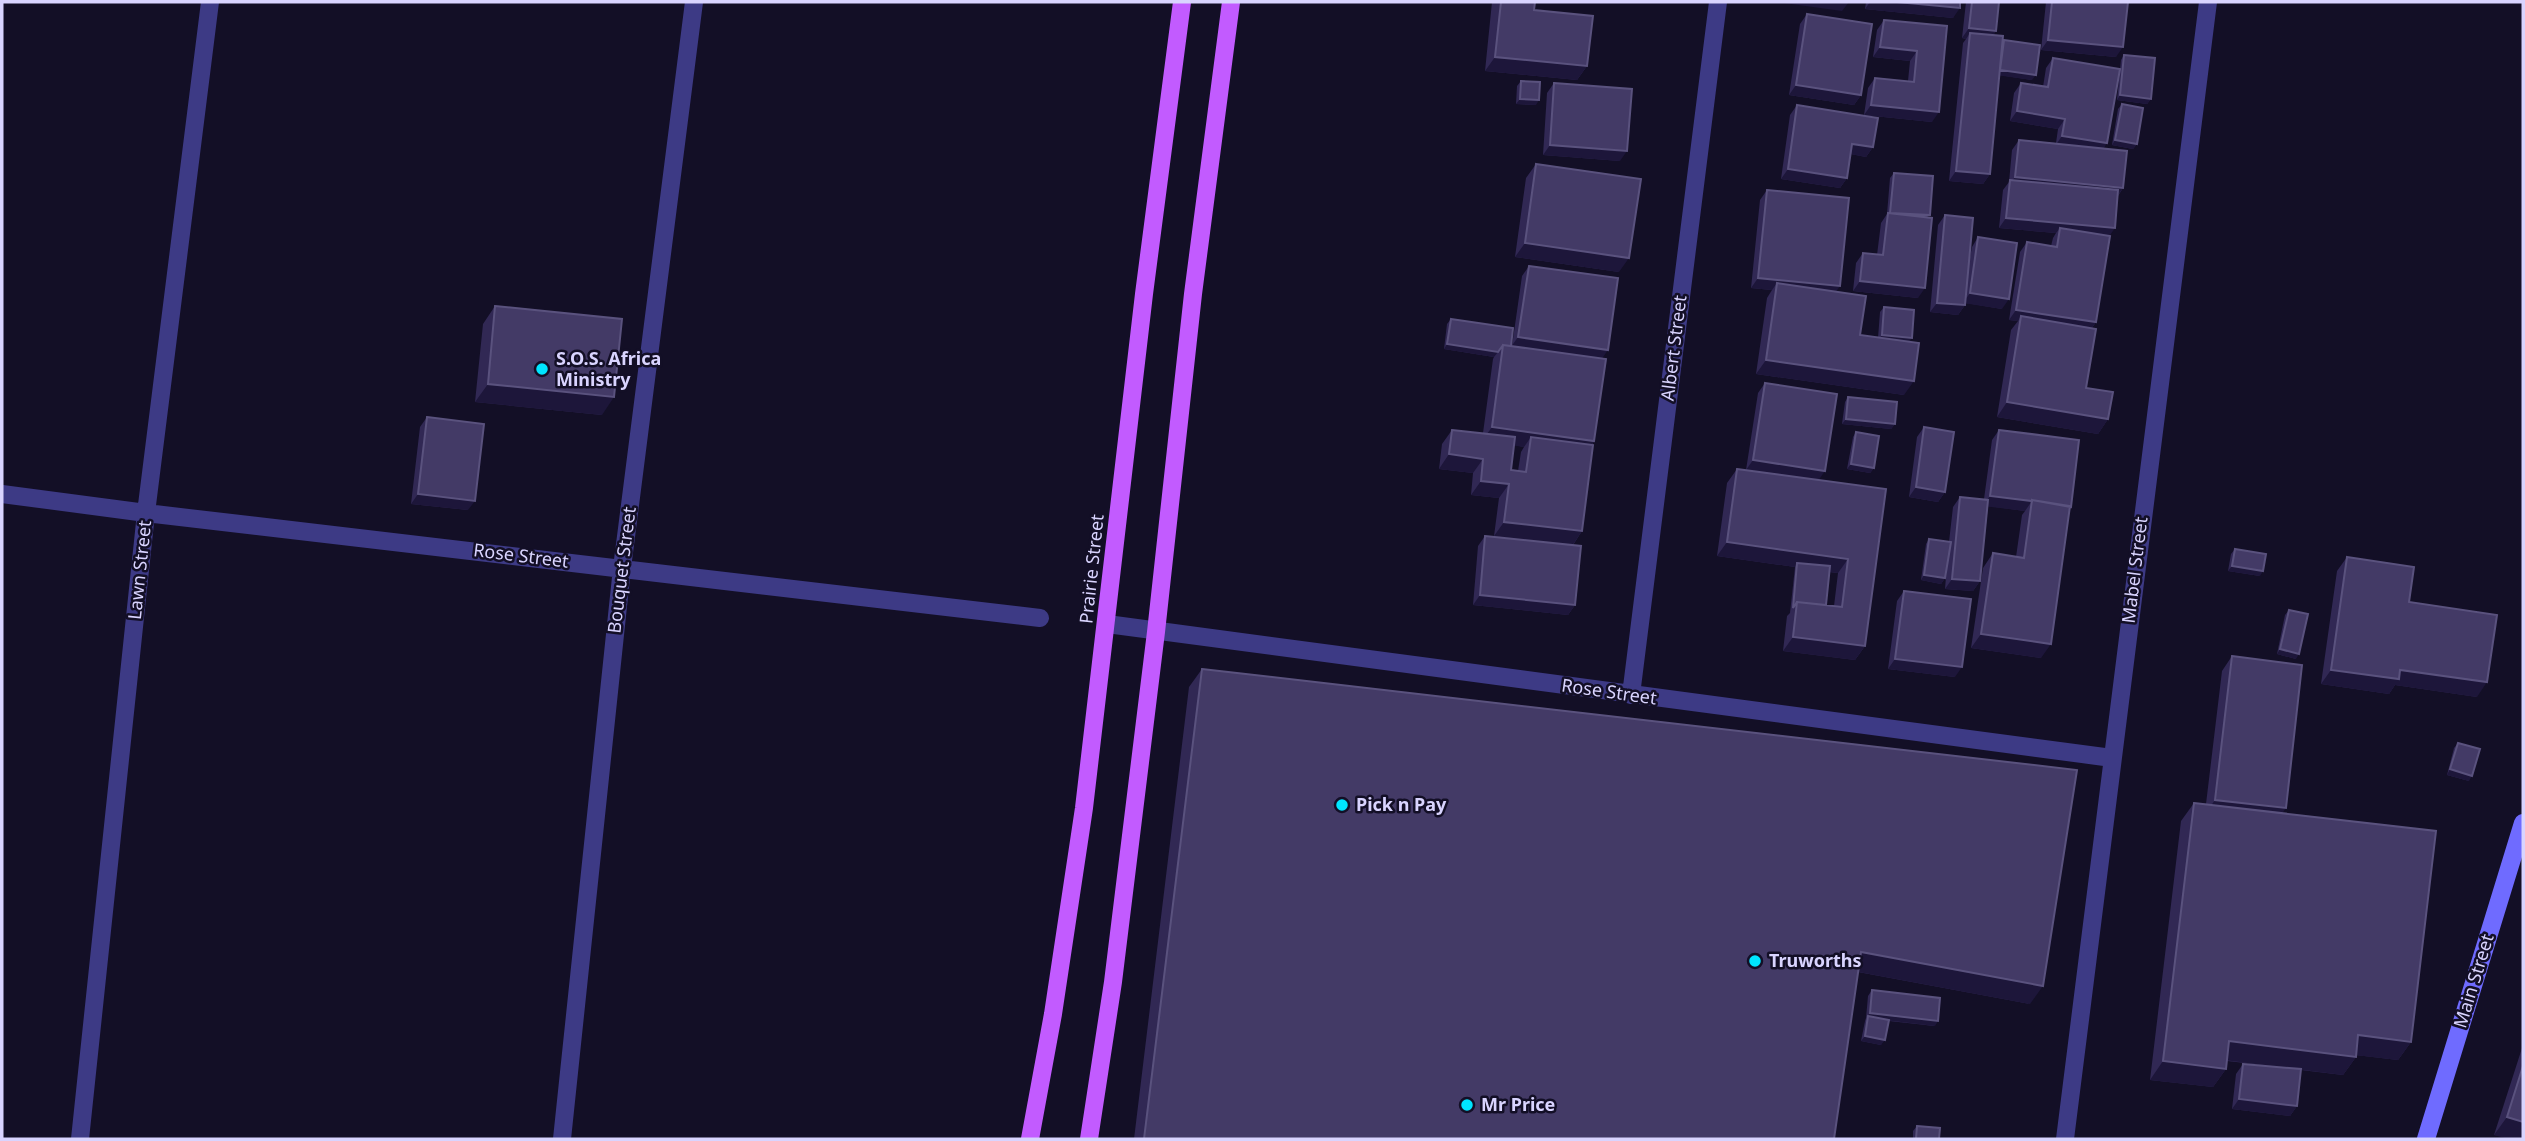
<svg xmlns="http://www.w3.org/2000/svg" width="2525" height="1141" font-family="'Noto Sans',sans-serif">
  <rect width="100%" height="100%" fill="#130f26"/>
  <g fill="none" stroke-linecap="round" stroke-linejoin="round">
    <path stroke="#3d3a85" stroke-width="18" d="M2 494 146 513 1040 618
      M1107 624 2112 758
      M1631 695 1718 2
      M80 1139 146 513 210 2
      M562 1139 622 568 694 2
      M2065 1139 2208 2"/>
    <path stroke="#6f6bff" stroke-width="18" d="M2426 1139 2523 823"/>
    <path stroke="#c25bff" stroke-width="18" d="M1030 1139 1053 1014 1084 808 1144 294 1182 2
      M1089 1139 1113 982 1156 632 1193 294 1231 2"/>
  </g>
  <path fill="#312854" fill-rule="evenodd" d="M1492 2H1535L1534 10 1587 66 1577 80 1485 71Z
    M1866 2H1960L1953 18 1865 9Z
    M1966 2H1999L1996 31 1993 35 2002 43 2004 40 2032 80 1999 75 1990 174 1983 184 1949 181 1963 43 1966 39 1962 38Z
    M2046 2H2128L2116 57 2041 50Z
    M1807 14 1861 95 1854 105 1789 95 1800 24Z
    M1884 20 1947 26 1932 122 1864 115 1868 88 1875 78 1908 81 1910 61 1873 57 1877 30Z
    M2124 55 2151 99 2147 104 2117 100 2121 60Z
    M2053 58 2104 149 2123 188 2118 196 2109 236 2096 322 2092 328 2086 388 2108 419 2098 434 1997 417 2011 330 2018 321 2009 320 2020 252 2027 242 2051 246 2053 238 2056 233 1999 228 2003 190 2009 182 2012 150 2019 140 2056 143 2058 129 2010 121 2014 93 2021 83 2043 87 2046 68Z
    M1521 81 1536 105 1516 104 1517 86Z
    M1554 83 1620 161 1543 155 1547 93Z
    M2122 104 2137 144 2133 149 2112 145 2118 109Z
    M1797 105 1873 147 1866 157 1851 154 1847 178 1840 188 1781 179 1790 115Z
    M1536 164 1619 272 1515 257 1526 178Z
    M1894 173 1928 217 1918 298 1853 291 1856 263 1863 253 1877 255 1881 223 1887 214 1890 178Z
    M1767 190 1836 292 1860 335 1878 338 1880 312 1884 307 1909 342 1904 395 1756 374 1767 298 1772 290 1751 288 1760 200Z
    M1945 215 1969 262 1972 247 1978 237 2002 309 1966 303 1965 305 1958 315 1930 312 1938 225Z
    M1529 266 1601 359 1594 441 1592 445 1582 531 1573 545 1575 605 1568 615 1473 605 1478 546 1485 536 1569 545 1494 536 1499 498 1471 495 1473 473 1439 469 1442 444 1452 430 1483 433 1493 359 1494 357 1444 349 1447 324 1451 319 1512 346 1522 276ZM1514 445 1524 447 1521 452 1518 471 1511 470Z
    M495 306 602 415 475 402 483 324Z
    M1765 383 1819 480 1886 489 1865 646 1855 660 1783 651 1787 616 1790 613 1795 567 1717 556 1727 483 1737 469 1746 470 1758 393ZM1829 572 1838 573 1834 606 1826 605Z
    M1848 397 1895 424 1891 429 1842 424 1845 402Z
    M427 417 468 510 411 504 420 427Z
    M1924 427 1945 492 1938 502 1909 497 1917 437Z
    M1999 430 2071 507 2070 508 2041 658 1971 648 1983 568 1993 553 2016 557 2022 515 2025 511 1988 506 1980 581 1973 591 1945 589 1947 564 1945 578 1941 584 1921 580 1926 544 1929 539 1949 542 1953 507 1960 497 1984 499 1992 440Z
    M1856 432 1874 468 1870 473 1847 469 1853 437Z
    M2235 549 2260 576 2228 571 2231 554Z
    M2347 557 2409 602 2477 697 2395 685 2389 694 2321 684 2337 571Z
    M1904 591 1955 677 1888 669 1897 601Z
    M2289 610 2296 659 2277 654 2285 615Z
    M2232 656 2282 813 2411 1042 2398 1060 2356 1055V1057L2343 1075 2301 1070 2297 1106 2290 1116 2232 1109 2236 1074 2243 1064 2290 1068 2227 1061 2226 1069 2213 1087 2150 1080 2181 821 2194 803 2206 804 2222 671Z
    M1202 669 2030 1004 1858 972 1834 1139H1134L1189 687Z
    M2458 743 2469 781 2447 775 2454 748Z
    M1872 990 1935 1026 1889 1021 1881 1045 1861 1041 1865 1021 1866 1018 1868 996Z
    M2523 1045V1139L2494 1135Z
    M1917 1126 1939 1139H1913V1131Z"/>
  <path fill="#1d163a" d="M1785 2H1849L1842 11 1784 3Z
    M1870 2H1897L1960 8 1953 18 1865 9Z
    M1969 28 1996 31 1989 41 1970 33 1966 39 1962 38Z
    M2048 40 2123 47 2116 57 2041 50Z
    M1880 47 1917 51 1910 61 1873 57Z
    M1495 57 1587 66 1577 80 1485 71Z
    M2000 70 2036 75 2032 80 1996 75Z
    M1796 85 1861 95 1854 105 1789 95Z
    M2120 95 2151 99 2147 104 2117 100Z
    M1520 99 1539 100 1536 105 1516 104Z
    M1871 105 1939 112 1932 122 1864 115Z
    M2017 111 2065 119 2058 129 2010 121Z
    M2062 136 2107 143 2101 153 2055 146Z
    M2115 140 2137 144 2133 149 2112 145Z
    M1852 144 1873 147 1866 157 1845 153Z
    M1550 145 1627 151 1620 161 1543 155Z
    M1788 169 1847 178 1840 188 1781 179Z
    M1956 171 1990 174 1983 184 1949 181Z
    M2015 177 2123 188 2116 198 2009 185Z
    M2006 218 2115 228 2108 238 2060 228 2056 233 1999 228Z
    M1525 243 1629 258 1619 272 1515 257Z
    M1758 278 1840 286 1833 296 1777 283 1772 290 1751 288Z
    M1860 281 1925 288 1918 298 1853 291Z
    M1970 293 2009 299 2002 309 1963 303Z
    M1937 303 1965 305 1958 315 1930 312Z
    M2016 310 2096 322 2089 332 2021 316 2018 321 2009 320Z
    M1882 335 1912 338 1908 343 1878 340Z
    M1518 337 1608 350 1601 360 1511 347Z
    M1447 344 1498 352 1494 357 1444 349Z
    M1766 360 1914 381 1904 395 1756 374Z
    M488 384 614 397 602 415 475 402Z
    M2007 402 2108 419 2098 434 1997 417Z
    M1846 419 1895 424 1891 429 1842 424Z
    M1492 427 1594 441 1584 456 1531 437 1524 447 1482 441Z
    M1449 454 1483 459 1473 473 1439 469Z
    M1753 460 1825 471 1818 481 1746 470Z
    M1851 464 1874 468 1870 473 1847 469Z
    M1481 481 1509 484 1499 498 1471 495Z
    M1916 487 1945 492 1938 502 1909 497Z
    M418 494 475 501 468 510 411 504Z
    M1990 496 2032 501 2025 511 1983 506Z
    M1504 522 1582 531 1572 546 1494 536Z
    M1727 542 1848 559 1838 573 1797 567V563L1795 567 1717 556Z
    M2232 566 2263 571 2260 576 2228 571Z
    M1924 575 1945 578 1941 584 1921 580Z
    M1952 579 1980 581 1973 591 1945 589Z
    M1480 595 1575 605 1568 615 1473 605Z
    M1981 634 2051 644 2041 658 1971 648Z
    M1793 637 1865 646 1855 660 1783 651Z
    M2280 649 2299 654 2296 659 2277 654Z
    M1895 659 1962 667 1955 677 1888 669Z
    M2331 670H2400L2487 682 2477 697 2395 685 2389 694 2321 684Z
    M2450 769 2472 776 2469 781 2447 775Z
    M2215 800 2286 808 2276 822 2205 814Z
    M1861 952 2043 986 2030 1004 1848 970Z
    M1870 1013 1938 1021 1935 1026 1868 1018V1016L1866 1018Z
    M2358 1035 2411 1042 2398 1060 2346 1054Z
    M1865 1036 1885 1040 1881 1045 1861 1041Z
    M2229 1041 2356 1057 2343 1075 2216 1059Z
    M2163 1061 2226 1069 2213 1087 2150 1080Z
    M2239 1099 2297 1106 2290 1116 2232 1109Z
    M2507 1117 2523 1122V1139H2508L2494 1135Z"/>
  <path fill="#433a66" stroke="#5a527e" stroke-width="2" d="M1501 2H1535L1534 10 1593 16 1587 66 1495 57Z
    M1897 2H1960V8Z
    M1972 2H1999L1996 31 1969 28Z
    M2052 2H2128L2123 47 2048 40Z
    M1807 14 1872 24 1861 95 1796 85Z
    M1884 20 1947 26 1939 112 1871 105 1875 78 1914 82 1917 51 1880 47Z
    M1970 33 2003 36 1990 174 1956 171Z
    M2004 40 2040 45 2036 75 2000 70Z
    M2124 55 2155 58 2151 99 2120 95Z
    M2053 58 2120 69 2107 143 2062 136 2065 119 2017 111 2021 83 2048 87Z
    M1521 81 1540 82 1539 100 1520 99Z
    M1554 83 1632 89 1627 151 1550 145Z
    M2122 104 2143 108 2137 144 2115 140Z
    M1797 105 1878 118 1873 147 1852 144 1847 178 1788 169Z
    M2019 140 2127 151 2123 188 2015 177Z
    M1536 164 1641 179 1629 258 1525 243Z
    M1894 173 1933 176 1930 215 1890 213Z
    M2010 180 2118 190 2115 228 2006 218Z
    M1767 190 1849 198 1840 286 1758 278Z
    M1888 213 1932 218 1925 288 1860 281 1863 253 1883 255Z
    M1945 215 1973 218 1965 305 1937 303Z
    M2060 228 2110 236 2096 322 2016 310 2027 242 2057 247Z
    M1978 237 2017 243 2009 299 1970 293Z
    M1529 266 1618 278 1608 350 1518 337Z
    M1777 283 1866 296 1860 335 1919 343 1914 381 1766 360Z
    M495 306 622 319 614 397 488 384Z
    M1884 307 1914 310 1912 338 1882 335Z
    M2021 316 2096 329 2086 388 2113 392 2108 419 2007 402Z
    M1451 319 1513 328 1511 346 1503 345 1498 352 1447 344Z
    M1503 345 1606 359 1594 441 1492 427Z
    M1765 383 1837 394 1825 471 1753 460Z
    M1848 397 1897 402 1895 424 1846 419Z
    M427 417 484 424 475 501 418 494Z
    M1924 427 1954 432 1945 492 1916 487Z
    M1452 430 1515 437 1511 470 1526 472 1531 437 1593 445 1582 531 1504 522 1509 484 1481 481 1483 459 1449 454Z
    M1999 430 2079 440 2071 507 2032 500V501L1990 496Z
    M1856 432 1879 436 1874 468 1851 464Z
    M1737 469 1886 489 1865 646 1793 637 1797 602 1842 607 1848 559 1727 542Z
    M1960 497 1988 500 1980 581 1952 579Z
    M2032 500 2070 506 2051 644 1981 634 1993 553 2024 558Z
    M1485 536 1581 546 1575 605 1480 595Z
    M1929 539 1951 542 1945 578 1924 575Z
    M2235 549 2266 554 2263 571 2232 566Z
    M2347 557 2414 567 2409 602 2497 615 2487 682 2400 670 2399 679 2331 670Z
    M1797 563 1830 566 1826 605 1797 602 1793 608Z
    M1904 591 1971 599 1962 667 1895 659Z
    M2289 610 2308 614 2299 654 2280 649Z
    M2232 656 2302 665 2286 808 2215 800Z
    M1202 669 2077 770 2043 986 1861 952 1834 1139H1144Z
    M2458 743 2480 749 2472 776 2450 769Z
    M2194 803 2436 831 2411 1042 2358 1035 2356 1057 2229 1041 2226 1069 2163 1061Z
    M1872 990 1940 998 1938 1021 1870 1013Z
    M1868 1016 1889 1020 1885 1040 1865 1036Z
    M2243 1064 2301 1069 2297 1106 2239 1099Z
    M2523 1066V1122L2507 1117Z
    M1917 1126 1940 1128 1939 1139H1916Z"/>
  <g fill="#00e5ff" stroke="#130f26" stroke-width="2.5">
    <circle cx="542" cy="369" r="7"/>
    <circle cx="1342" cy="805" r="7"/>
    <circle cx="1755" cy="961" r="7"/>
    <circle cx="1467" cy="1105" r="7"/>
  </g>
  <g text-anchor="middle" stroke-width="5" stroke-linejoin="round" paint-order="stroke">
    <g font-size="18" fill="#d9d4ff" stroke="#130f26">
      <text transform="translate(1674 348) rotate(-83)" y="6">Albert Street</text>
      <text transform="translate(521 556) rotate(7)" y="6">Rose Street</text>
      <text transform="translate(1092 569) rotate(-84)" y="6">Prairie Street</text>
      <text transform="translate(140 570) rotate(-84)" y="6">Lawn Street</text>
      <text transform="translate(622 570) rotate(-83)" y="6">Bouquet Street</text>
      <text transform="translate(2135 570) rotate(-83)" y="6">Mabel Street</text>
      <text transform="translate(1609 692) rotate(8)" y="6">Rose Street</text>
      <text transform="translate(2474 981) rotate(-73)" y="6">Main Street</text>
    </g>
    <g font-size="18" font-weight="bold" fill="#d9d4ff" stroke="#130f26" text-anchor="start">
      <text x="556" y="365">S.O.S. Africa<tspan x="556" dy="21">Ministry</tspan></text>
      <text x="1356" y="811">Pick n Pay</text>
      <text x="1769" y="967">Truworths</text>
      <text x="1481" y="1111">Mr Price</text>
    </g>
  </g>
  <rect width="2525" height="1141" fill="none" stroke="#d9d4ff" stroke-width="7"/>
</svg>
